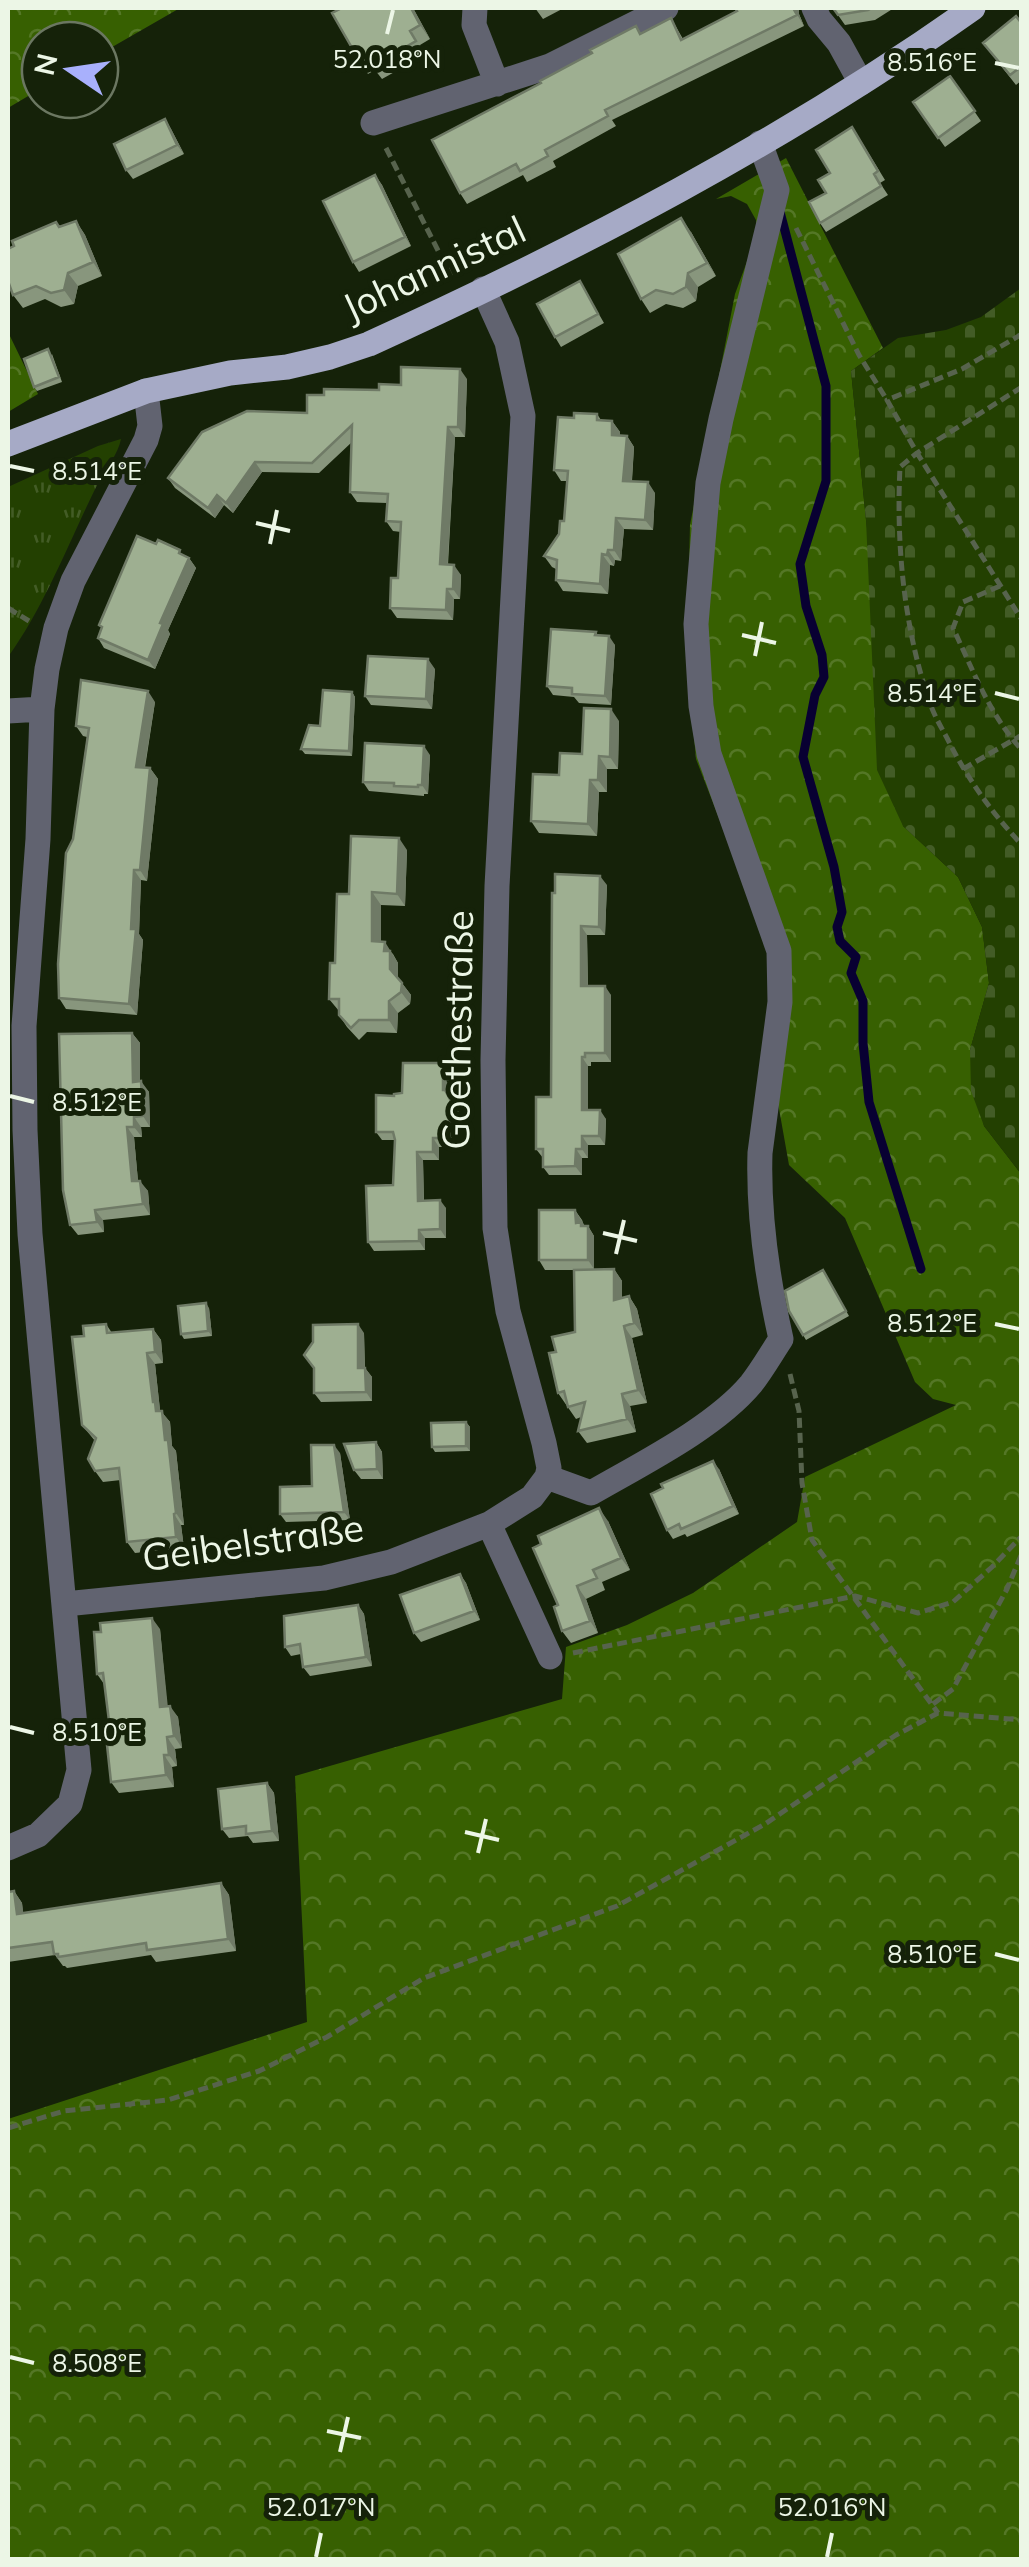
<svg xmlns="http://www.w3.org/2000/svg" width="1029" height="2567" font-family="Mulish,sans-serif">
  <defs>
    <pattern id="grass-tufts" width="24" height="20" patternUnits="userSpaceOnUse" patternTransform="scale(2.5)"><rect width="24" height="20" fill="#234001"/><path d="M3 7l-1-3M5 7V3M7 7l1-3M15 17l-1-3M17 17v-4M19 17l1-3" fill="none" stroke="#435c26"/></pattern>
    <pattern id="forest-crowns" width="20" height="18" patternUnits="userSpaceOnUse" patternTransform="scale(2.5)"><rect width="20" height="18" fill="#376001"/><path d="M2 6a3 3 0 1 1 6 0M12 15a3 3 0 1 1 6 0" fill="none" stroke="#547726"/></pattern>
    <pattern id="cemetery-stones" width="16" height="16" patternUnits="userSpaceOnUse" patternTransform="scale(2.5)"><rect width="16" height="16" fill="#234001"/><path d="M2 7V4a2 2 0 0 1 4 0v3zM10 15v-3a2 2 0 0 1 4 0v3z" fill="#435c26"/></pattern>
  </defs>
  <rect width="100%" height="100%" fill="#152209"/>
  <path fill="url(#grass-tufts)" d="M121 439C118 455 106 467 99 481 70 539 46 604 8 657V487L98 446Z"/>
  <path fill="url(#forest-crowns)" d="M8 8H180L100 54V40H40V89L8 108Z
    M786 158 883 348 851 371 866 520 903 826 958 877 982 927 989 983 970 1050 984 1126 1021 1174V2559L8 2560V2119L307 2022 295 1776 562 1699 566 1647 627 1625 693 1593 797 1522 805 1477 956 1405 933 1399 915 1382 845 1218 789 1165 778 1103 771 952 696 759 687 661 690 525 735 294 756 237V220L747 204 731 196 716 199Z
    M8 332 38 394 8 412Z"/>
  <path fill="url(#cemetery-stones)" d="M1021 288V1174L984 1126 971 1091 970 1050 989 983 982 927 958 877 903 826 877 770 866 520 851 371 898 338 946 330 981 317Z"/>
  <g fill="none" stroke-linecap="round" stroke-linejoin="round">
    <path stroke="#080032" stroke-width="9" d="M780 212 826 386V481L800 564 806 606 822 655 824 677 815 695 803 757 834 867 842 912 837 927 840 941 856 957 851 973 863 1001V1043L869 1102 921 1269"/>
    <path stroke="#57634d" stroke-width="5" stroke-dasharray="10 5" stroke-linecap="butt" d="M386 148 451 276
      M796 228 859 355 887 400
      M1022 334 962 369 887 400 917 453 1022 620
      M1022 387 917 453 900 467C896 545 904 629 930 703 934 715 941 727 947 738 967 778 991 812 1022 845
      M1000 586 963 602 953 628C973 670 990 716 1022 750
      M8 608 29 621
      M963 769 1022 735
      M790 1374 799 1411 802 1483 812 1540 938 1713
      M573 1653 855 1596 918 1613 953 1602 992 1567 1022 1536
      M933 1704 953 1689 1007 1589 1022 1553
      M8 2128 64 2111 168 2100 259 2071 327 2037 424 1978 617 1906 765 1824 896 1735 938 1713 1022 1720"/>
    <path stroke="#616370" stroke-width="25" d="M475 8 474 25 497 84
      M814 8 819 19 839 43 861 83
      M373 123 550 66 666 8
      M483 289 507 342 523 416 497 886 493 1060 495 1228 508 1311 544 1443 549 1468 547 1477
      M8 711 42 709
      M547 1477 591 1493C641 1464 714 1428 751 1384 762 1370 771 1354 781 1339 767 1277 758 1216 760 1153L780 1002 779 951 709 754 701 706 696 624 708 483 721 419 777 190 760 143
      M489 1524 550 1657
      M65 1604 324 1578 391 1562 489 1524 532 1497 547 1477
      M8 1848 38 1835 70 1804 79 1770 30 1234 25 1130 24 1026 38 839 42 709 47 669 56 628 73 581 146 440 150 426 146 391"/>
    <path stroke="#a6aac6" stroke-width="25" d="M8 444 146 391 230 373 287 367 330 357 369 344C578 249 785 141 973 8"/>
  </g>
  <path fill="#88967d" d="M342 8H413L430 39 420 45 425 55 382 79 375 70 368 74 359 60Z
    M535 8H564L543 19Z
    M833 8H894L875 20 845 25Z
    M799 14 804 26 612 120 616 126 553 161 556 167 527 182 523 175 467 204 460 193 541 83 636 26 641 33 671 18 683 39Z
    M1022 24V80L1016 85 983 43Z
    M950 76 981 121 945 147 913 102Z
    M165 119 171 129 184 154 133 179 126 170Z
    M858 136 885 180 880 183 888 195 826 232 820 223 830 173Z
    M375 175 382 185 411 246 359 272 353 262Z
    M76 221 85 235 102 276 78 286 74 304 61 307 45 299 23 308 13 295 60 227Z
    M691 232 716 276 698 287 696 301 683 308 666 304 650 313 641 299Z
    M580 281 604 323 561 347 555 337Z
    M52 354 62 382 37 391 34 387Z
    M467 379 465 437H455L448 565 461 575 460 599H454L453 620 397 618 390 608 398 578 401 532 393 531 386 521 387 503 357 502 350 492 352 442 319 473 262 472 233 513 224 505 215 518 175 488 168 478 307 413 324 395 379 390 401 385Z
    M597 414 601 420 612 421 620 432V436H627L634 447 632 481 655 493 653 530 624 529 621 561 615 560 614 566 610 565 608 594 563 591 556 580V569L552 567 544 556 559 534 564 521 568 481H561L554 470 574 418Z
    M184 556 189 558 196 568 168 630 170 634 155 669 104 648 98 638 102 629 99 625Z
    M596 632 598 635 615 645 611 705 579 703 574 697 553 695 547 686Z
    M435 669 432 709 371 705 365 696Z
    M352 692 355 697 352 756 305 754 301 749 320 726Z
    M155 702 145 768H150L158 779 147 881 141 880 139 934 143 940 137 1015 66 1009 59 998 73 839 87 737 83 736 76 726Z
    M619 721 618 769H607V792H599L597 836 539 833 531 821 559 775Z
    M430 755 428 794H424V796L369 791 363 782Z
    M407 850 405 906 381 905V942L393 954 398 963V978L411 995 410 1004 398 1013 397 1033 367 1032 359 1040 347 1027 339 1015V1011L329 999 349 894Z
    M607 885 605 935H587L588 986 611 995V1062H591V1066H588V1110L606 1119 605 1145H588V1158H582V1175H549L543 1167V1158L536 1149 551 1097 552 893Z
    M132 1033 140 1043V1082L149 1092 150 1127H141L142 1137H134L138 1181 148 1191 150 1215 103 1220 104 1232 78 1235 70 1225Z
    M449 1072V1096L459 1113 455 1119V1147H439V1160H423L424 1200 446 1208V1238H425V1250L374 1251 368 1242 393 1185 395 1140H382L376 1132 394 1096Z
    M575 1210 582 1220 584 1226H588L594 1236V1269H614L622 1281V1298L629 1296 637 1309 643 1335 632 1338 647 1403 630 1406 636 1432 587 1443 578 1431 581 1417 576 1419 558 1393 556 1352 575 1332 577 1270H545L539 1260Z
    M826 1275 849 1316 806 1340 803 1335Z
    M209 1308 212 1336 184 1339 181 1334Z
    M106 1324 112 1333 153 1329 161 1340 163 1363 155 1364 160 1410 170 1422 172 1446 176 1451 184 1525H181L184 1548 135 1553 127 1542 121 1480 103 1482 95 1471V1441L82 1425 84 1336Z
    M364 1333 365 1368 372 1377V1401L321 1402 314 1393Z
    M466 1422 470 1427V1451L435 1452 432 1447Z
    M376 1442 382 1452 383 1479H361L354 1470Z
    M340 1453 350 1520 286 1522 280 1514 312 1486Z
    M719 1469 739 1514 687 1537 685 1534 673 1539 667 1530Z
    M608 1521 630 1570 602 1582 605 1590 586 1599 598 1633 571 1643 562 1631 558 1605Z
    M460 1574 466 1583 480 1620 421 1642 414 1633Z
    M358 1605 364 1614 372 1666 310 1676 303 1667 301 1654 291 1656 285 1647Z
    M160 1629 167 1706 178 1717 182 1748 175 1749 177 1766 172 1767 174 1787 119 1793 111 1782 112 1745 104 1684 97 1674Z
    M267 1783 274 1793 279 1841 253 1843 248 1836 229 1838 222 1829Z
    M221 1883 229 1895 236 1951 156 1962 151 1955 67 1968 65 1966H63L55 1955 8 1962V1891V1892L14 1891 22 1903 23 1913Z"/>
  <path fill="#6f7a66" d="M411 8H413L430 39 420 25Z
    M793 8H799V14L804 26Z
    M165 119 171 129 184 154 177 145Z
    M375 175 382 185 411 246 405 237Z
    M681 218 691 232 716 276 707 263Z
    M76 221 85 235 102 276 93 262Z
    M68 273 78 286 74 304 64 290Z
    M688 273 698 287 696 301 686 287Z
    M460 369 467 379 465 437 458 427Z
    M612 421 620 432 619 446 612 435Z
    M448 427 455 437 447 574 440 564Z
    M627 436 634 447 631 492 623 481Z
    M255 462 262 472 233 513 226 503Z
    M648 482 655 493 653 530 645 520Z
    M217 495 224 505 215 518 208 508Z
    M616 518 624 529 621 561 614 550Z
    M608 550 615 560 614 566 607 555Z
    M602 554 610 565 608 594 600 584Z
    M189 558 196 568 168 630 170 634 155 669 148 660 160 623Z
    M454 565 461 575 460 599 453 589Z
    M447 589 454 599 453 620 446 610Z
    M609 636 615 645 611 705 605 696Z
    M428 659 435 669 432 709 426 699Z
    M148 691 155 702 143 777 136 767Z
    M352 692 355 697 352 756 349 751Z
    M611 709 619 721 618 769 610 757Z
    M424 746 430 755 428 794 422 785Z
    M599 756 607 769V792L598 780Z
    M150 768 158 779 147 881 140 870Z
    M590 780 599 792 597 836 588 824Z
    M399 838 407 850 405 906 397 894Z
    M134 870 141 880 139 934 143 940 137 1015 129 1004Z
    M600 876 607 885 605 935 599 927Z
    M372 892 381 905V953L372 941Z
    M581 926 587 935 588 994 581 986Z
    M385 942 398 963V981L390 969 384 951Z
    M402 983 411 995 410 1004 401 992Z
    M605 986 611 995V1062L605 1053Z
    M389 1001 398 1013 397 1033 389 1020Z
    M132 1033 140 1043V1092L133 1082Z
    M582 1057 588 1066V1119L582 1110Z
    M443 1063 449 1072V1096L459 1113 455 1119V1147L449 1138 443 1090Z
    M141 1081 149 1092 150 1127 143 1116Z
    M600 1110 606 1119 605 1145 599 1136Z
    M134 1117 141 1127 142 1137 134 1127Z
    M127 1127 134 1137 139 1192 132 1181Z
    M582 1136 588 1145V1158L582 1149Z
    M433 1138 439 1147V1160L433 1152Z
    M576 1149 582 1158V1175L575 1166Z
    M417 1152 423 1160 424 1209 418 1201Z
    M140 1181 148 1191 150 1215 143 1204Z
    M440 1200 446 1208V1238L440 1229Z
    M95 1210 103 1220 104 1232 97 1222Z
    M575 1210 588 1231V1226L594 1236V1269L588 1260 576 1223Z
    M419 1230 425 1238V1250L419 1241Z
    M614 1269 622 1281V1312L614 1300Z
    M629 1296 637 1309 643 1335 634 1323Z
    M206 1303 209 1308 212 1336 208 1331Z
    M358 1324 364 1333 365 1377 358 1368Z
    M624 1326 632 1338 647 1403 638 1390Z
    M153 1329 161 1340 163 1363 155 1352Z
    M147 1353 155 1364 160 1410 170 1422 172 1446 176 1451 184 1525 176 1513 165 1440 153 1402Z
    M365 1368 372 1377V1401L366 1392Z
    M622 1394 630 1406 636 1432 627 1419Z
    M466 1422 470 1427V1451L466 1446Z
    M376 1442 382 1452 383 1479 377 1469Z
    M334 1445 340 1453 350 1520 344 1512Z
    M713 1461 719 1469 739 1514 733 1506Z
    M599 1508 608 1521 630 1570 621 1558Z
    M174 1514 181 1525 184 1548 176 1537Z
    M460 1574 466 1583 480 1620 474 1611Z
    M577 1586 586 1599 598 1633 590 1621Z
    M358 1605 364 1614 372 1666 366 1657Z
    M152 1618 160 1629 169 1718 160 1707Z
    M170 1706 178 1717 182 1748 174 1736Z
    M167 1737 175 1749 177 1766 169 1755Z
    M164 1755 172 1767 174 1787 166 1775Z
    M267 1783 274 1793 279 1841 272 1831Z
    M221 1883 229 1895 236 1951 228 1939Z
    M14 1891 22 1903 25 1926 17 1914Z"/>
  <path fill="#9eaf91" stroke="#6f7a66" stroke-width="2.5" d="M342 8H411L420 25 410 31 416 41 372 66 366 56 359 60 332 13Z
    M735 8H793L797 15 605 110 608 116 545 150 548 156 520 171 516 164 460 193 432 140 541 83 540 81 592 53 590 50 636 26 640 34 671 18 681 40 737 11Z
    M833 8H872L868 10 838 15Z
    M1016 16 1022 24V66L1010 75 983 43Z
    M950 76 975 111 938 138 913 102Z
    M165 119 177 145 126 170 114 144Z
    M852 127 878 171 874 174 881 186 820 223 809 202 826 193 818 180 830 173 816 150Z
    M375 175 405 237 353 262 323 201Z
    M681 218 707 263 688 273 686 287 673 294 656 290 641 299 618 254Z
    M76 221 93 262 68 273 64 290 51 293 36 286 13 295 8 281V249L14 246 12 241 56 222 59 227Z
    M580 281 598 314 555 337 537 304Z
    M48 349 59 377 34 387 24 359Z
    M401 367 460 369 458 427H448L440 564 454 565 453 589H447L446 610 390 608 391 578H398L401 522 386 521 388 494 350 492 352 425 312 463 255 462 226 503 217 495 208 508 168 478 202 432 247 411 307 413V395H324V389L379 390V384L401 385Z
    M574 413 597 414V420L612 421V435L627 436 623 481 648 482 645 520 616 518 614 550H608L607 555 602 554 600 584 556 580 557 560 544 556 559 534 560 521H564L568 471 554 470 558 417 574 418Z
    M137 536 156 544 158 540 180 550 179 553 189 558 160 623 163 624 148 660 98 638 102 627 99 625Z
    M551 629 596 632 595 635 609 636 605 696 572 694V688L547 686Z
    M368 656 428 659 426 699 365 696Z
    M81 680 148 691 136 767 150 768 140 870H134L131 929H136L129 1004 59 998 58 964 66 853 73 839 89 728 76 726Z
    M323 690 352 692 349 751 301 749 309 725 320 726Z
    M584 708 611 709 610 757 599 756 598 780H590L588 824 531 821 533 774 559 775 560 753 582 754Z
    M365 743 424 746 422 785H418V787L394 786V783L363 782Z
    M351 836 399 838 397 894 372 892V941L385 942 384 951H390V969L402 983 401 992 389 1001V1020H359L351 1028 339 1015V999H329L330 963H335L337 894H349Z
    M555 874 600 876 599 927 581 926V986H605V1053H585V1057H582V1110H600L599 1136H582V1149H576L575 1166 543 1167V1149H536V1097H551L552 893H555Z
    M132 1033 133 1082 141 1081 143 1116 134 1117V1127H127L132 1181H140L143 1204 95 1210 97 1222 70 1225 63 1190 59 1034Z
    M403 1063H443V1090H445L453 1105 449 1110V1138H433V1152H417L418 1201 440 1200V1229L419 1230V1241L368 1242 366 1186 393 1185 395 1140 393 1132H376V1095L394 1096V1094L402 1093Z
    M539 1210H575L576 1223 581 1222V1226H588V1260H539Z
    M614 1269V1300L629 1296 634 1323 624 1326 638 1390 622 1394 627 1419 578 1431 585 1402 568 1407 564 1391 558 1393 549 1353 556 1352 552 1337 575 1332 574 1270Z
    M823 1270 846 1311 803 1335 789 1311 785 1291Z
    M206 1303 208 1331 181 1334 178 1306Z
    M106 1324 107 1333 153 1329 155 1352 147 1353 153 1402H155L156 1411H162L165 1440H168L176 1513 174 1514 176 1537 127 1542 119 1468 95 1471 88 1459 96 1438 82 1425 72 1337 84 1336 83 1326Z
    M358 1324V1368H365L366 1392 314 1393V1368L304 1355 313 1342V1325Z
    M466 1422V1446L432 1447 431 1423Z
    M376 1442 377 1469 354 1470 344 1444Z
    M311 1445H334L344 1512 280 1514V1487L312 1486Z
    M713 1461 733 1506 681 1529 679 1524 667 1530 651 1494 663 1488 661 1484Z
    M599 1508 621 1558 593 1570 597 1578 577 1586 590 1621 562 1631 554 1607 558 1605 533 1548 541 1544 538 1536Z
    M460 1574 474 1611 414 1633 400 1595Z
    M358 1605 366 1657 303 1667 300 1644 285 1647 284 1616Z
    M152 1618 160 1707 170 1706 174 1736 167 1737 169 1755H164L166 1775 111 1782 107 1745H112L103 1673 97 1674 94 1632H101L100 1623Z
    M267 1783 272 1831 246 1834V1826L222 1829 218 1789Z
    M221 1883 228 1939 147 1950 146 1943 58 1957V1954H54L52 1942 8 1948V1892L14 1891 17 1914Z"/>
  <path fill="none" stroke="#ecf6e6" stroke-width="4" d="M387 34 393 10M995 63 1019 68M10 466 34 471M256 523 290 531M270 544 277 510M742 635 776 643M755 656 762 622M995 693 1019 699M10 1096 34 1102M603 1233 637 1241M616 1254 624 1220M995 1324 1019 1329M10 1727 34 1733M465 1832 499 1840M478 1853 486 1819M995 1954 1019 1960M10 2357 34 2363M327 2431 361 2438M340 2452 348 2417M316 2557 321 2533M827 2557 832 2533"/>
  <g text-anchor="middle" stroke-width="10" stroke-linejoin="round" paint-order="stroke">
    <g font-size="38" fill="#ecf6e6" stroke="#152209">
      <text transform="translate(434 269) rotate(-25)" y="13">Johannistal</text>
      <text transform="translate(458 1030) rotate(-89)" y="13">Goethestraße</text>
      <text transform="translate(253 1543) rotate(-8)" y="13">Geibelstraße</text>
    </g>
  </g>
  <g font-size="25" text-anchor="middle" fill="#ecf6e6" stroke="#152209" stroke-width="10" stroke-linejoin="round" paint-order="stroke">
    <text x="387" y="68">52.018°N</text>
    <text x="932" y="71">8.516°E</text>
    <text x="97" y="480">8.514°E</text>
    <text x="932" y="702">8.514°E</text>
    <text x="97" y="1111">8.512°E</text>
    <text x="932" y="1332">8.512°E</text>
    <text x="97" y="1741">8.510°E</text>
    <text x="932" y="1963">8.510°E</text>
    <text x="97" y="2372">8.508°E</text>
    <text x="321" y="2516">52.017°N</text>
    <text x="832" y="2516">52.016°N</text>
  </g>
  <rect width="1029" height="2567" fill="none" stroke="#ecf6e6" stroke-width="20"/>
  <g transform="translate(70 70) rotate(283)"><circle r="48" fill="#152209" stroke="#6b7761" stroke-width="2.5"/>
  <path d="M0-8L18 38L0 25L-18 38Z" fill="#a8b0fc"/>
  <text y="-15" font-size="28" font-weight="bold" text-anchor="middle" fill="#ecf6e6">N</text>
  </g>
</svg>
